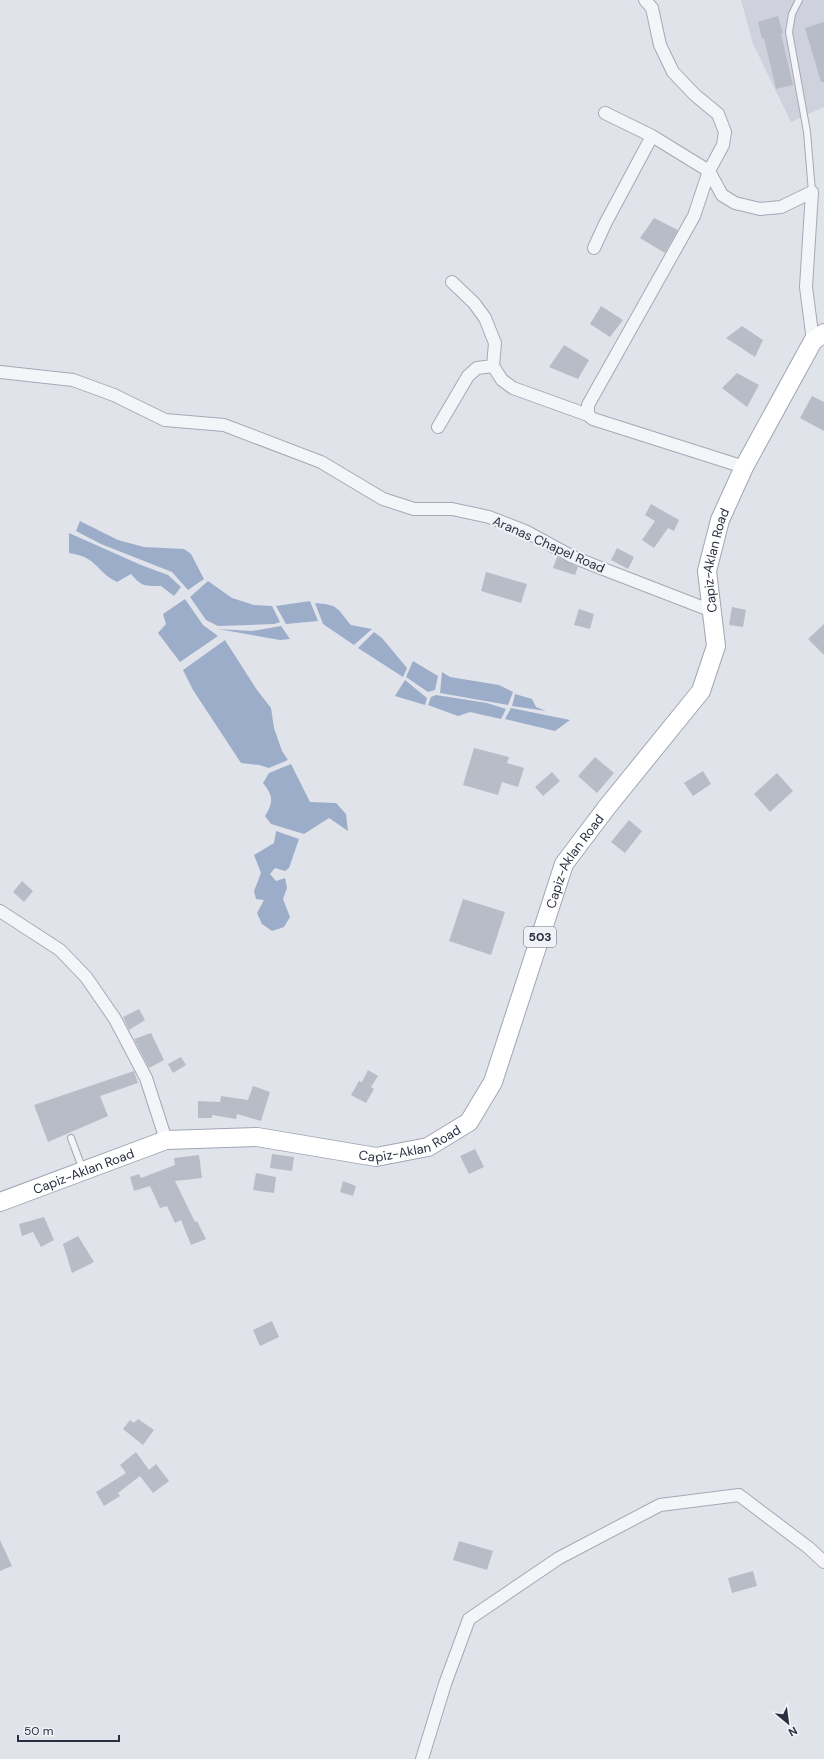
<svg xmlns="http://www.w3.org/2000/svg" width="824" height="1759" font-family="'DM Sans',sans-serif">
  <rect width="100%" height="100%" fill="#e1e3ea"/>
  <path fill="#cfd2dc" d="M741 0H824V107L791 122 753 44Z"/>
  <path fill="#9cadca" d="M80 521 118 540 144 547 184 549 191 554 204 579 188 590 172 572 101 544 76 531Z
    M69 533 141 565 168 575 181 587 174 596 161 586C145 586 142 587 131 574L117 582C96 572 98 557 69 553Z
    M208 581 232 598 254 605 272 606 280 622 274 624 218 626 206 620 190 597Z
    M185 599 203 625 218 636 180 662 158 633 166 624 163 614Z
    M310 601 318 621 286 624 276 606Z
    M315 603C340 605 336 608 351 625L372 629 354 645 323 624Z
    M281 626 290 639 280 640 218 629 252 631Z
    M374 632 382 638 407 668 403 677 358 648Z
    M225 640 257 690 271 708 274 728 282 751 288 760 269 768 259 765 241 763 193 690 183 670Z
    M413 661 438 676 435 690 428 692 406 677Z
    M442 672 450 677 499 685 513 692 508 705 440 693Z
    M405 680 427 698 425 705 395 696Z
    M515 694 532 699 536 707 546 711 512 706Z
    M436 695 487 703 506 709 501 719 470 712 458 716 428 705 431 697Z
    M511 708 570 720 555 731 505 719Z
    M291 764 310 802 336 803 346 814 348 831 329 818 304 834 271 824 265 816C274 801 273 796 263 783L269 773Z
    M276 831 299 839 289 868 285 871 275 868 270 874 276 881 285 878 287 888 283 899 290 917 284 927 272 931 262 924 257 913 264 900 256 899 254 891 261 873 254 855 274 843Z"/>
  <path fill="#b8bcc7" d="M778 16 783 33 781 34 793 85 776 89 764 38 762 39 758 22Z
    M824 22V82H821L805 28Z
    M654 218 678 230 665 253 640 238Z
    M601 306 623 320 610 337 590 324Z
    M742 326 763 340 755 357 726 338Z
    M564 345 589 360 578 379 549 367Z
    M737 373 759 385 747 407 722 388Z
    M812 396 824 402V431L800 418Z
    M651 504 679 520 674 531 668 528 654 548 642 540 655 521 645 515Z
    M617 548 634 557 628 569 611 560Z
    M557 557 578 567 575 575 553 568Z
    M486 572 527 584 521 603 481 591Z
    M732 607 746 610 743 627 729 625Z
    M579 609 594 614 590 629 574 625Z
    M824 624V655L808 639Z
    M474 748 509 757 507 763 524 768 518 787 502 782 498 795 463 785Z
    M595 757 614 773 597 793 578 776Z
    M703 771 711 784 693 796 684 783Z
    M552 772 560 781 543 796 535 787Z
    M777 773 793 791 770 812 754 794Z
    M629 820 642 831 625 853 611 842Z
    M22 881 33 891 24 902 13 892Z
    M463 899 505 912 491 955 449 941Z
    M139 1009 145 1020 129 1030 123 1017Z
    M151 1033 164 1060 149 1068 134 1039Z
    M181 1057 186 1065 173 1073 168 1064Z
    M368 1070 378 1076 371 1087 374 1089 366 1103 351 1095 359 1081 362 1082Z
    M134 1071 138 1083 100 1096 108 1116 48 1142 34 1105Z
    M253 1086 270 1092 261 1121 237 1114 236 1119 212 1115V1118H198V1101L220 1102 221 1096 248 1100Z
    M475 1149 484 1167 469 1174 460 1156Z
    M272 1154 294 1157 292 1171 270 1168Z
    M199 1155 202 1178 175 1181 195 1222 197 1221 206 1239 191 1245 181 1220 175 1223 167 1206 160 1208 150 1186 134 1191 130 1177 139 1174 141 1178 175 1165 174 1158Z
    M256 1173 276 1177 274 1193 253 1190Z
    M343 1181 356 1186 353 1196 340 1192Z
    M44 1217 54 1240 41 1247 33 1232 22 1236 19 1224Z
    M78 1236 94 1262 72 1273 63 1244Z
    M272 1321 279 1337 260 1346 253 1330Z
    M138 1419 154 1430 143 1445 123 1429 130 1420 134 1423Z
    M136 1452 149 1470 156 1464 169 1481 153 1493 140 1476 118 1493 120 1496 104 1506 96 1492 126 1473 120 1465Z
    M0 1540 12 1566 0 1571Z
    M459 1541 493 1551 487 1570 453 1560Z
    M753 1571 757 1586 732 1593 728 1578Z"/>
  <g fill="none" stroke-linecap="round" stroke-linejoin="round">
    <defs>
      <path id="lane" d="M799 0 792 14 789 32 807 132 812 192
        M71 1138 83 1170"/>
      <path id="street" d="M645 0 652 8 660 45 673 72 695 95 718 114 725 132 723 145 709 171 722 195 735 203 760 209 781 207 812 192 806 287 813 341
        M605 113 652 136 709 171 694 216 588 405V415L593 419 744 467
        M594 248 605 224 652 136
        M452 282 474 303 485 318 495 343 493 366 502 380 513 388 588 415
        M0 372 73 380 114 395 165 420 224 425 321 462 383 499 414 509H452L489 517 525 531 571 556 593 565 712 611
        M438 427 468 376 477 368 493 366
        M0 911 60 950 86 977 115 1019 146 1078 166 1140
        M422 1759 445 1684 469 1619 559 1558 660 1505 739 1495 809 1548 824 1562"/>
      <g id="primary">
        <path id="s1" d="M0 1202 166 1140 257 1137 376 1157 428 1147 469 1122 493 1082 564 864 607 807 701 691 716 646 707 571 720 520 744 467 813 341 824 333"/>
      </g>
    </defs>
    <use href="#lane" stroke="#a6a9b4" stroke-width="8"/>
    <use href="#street" stroke="#a6a9b4" stroke-width="14"/>
    <use href="#primary" stroke="#a0a6b5" stroke-width="20"/>
    <use href="#lane" stroke="#f4f5f8" stroke-width="6"/>
    <use href="#street" stroke="#f4f5f8" stroke-width="12"/>
    <use href="#primary" stroke="#fff" stroke-width="18"/>
  </g>
  <g text-anchor="middle" stroke-width="4" stroke-linejoin="round" paint-order="stroke">
    <rect fill="#f0f2f7" stroke="#656a78" stroke-width="1" x="524" y="927" width="32" height="20" rx="3"/>
    <g font-size="12" font-weight="bold" fill="#292f41">
      <text x="540" y="941">503</text>
    </g>
    <g font-size="13" fill="#292f41" stroke="#f0f2f7">
      <text transform="translate(549 544) rotate(24)" y="5">Aranas Chapel Road</text>
      <text dy="5" stroke="none"><textPath href="#s1" startOffset="1121">Capiz-Aklan Road</textPath></text>
      <text dy="5" stroke="none"><textPath href="#s1" startOffset="773">Capiz-Aklan Road</textPath></text>
      <text dy="5" stroke="none"><textPath href="#s1" startOffset="425">Capiz-Aklan Road</textPath></text>
      <text dy="5" stroke="none"><textPath href="#s1" startOffset="89">Capiz-Aklan Road</textPath></text>
    </g>
  </g>
  <g transform="translate(788 1723) rotate(151)" stroke="#f0f2f7" stroke-width="3" paint-order="stroke">
  <path d="M0-3L7 15L0 10L-7 15Z" fill="#292f41"/>
  <text y="-6" font-size="11" font-weight="bold" text-anchor="middle" fill="#292f41">N</text>
  </g>
  <path d="M18 1735v6h101v-6" fill="none" stroke="#292f41" stroke-width="2"/>
  <text x="24" y="1735" font-size="12" fill="#292f41" stroke="#f0f2f7" stroke-width="3" paint-order="stroke">50 m</text>
</svg>
